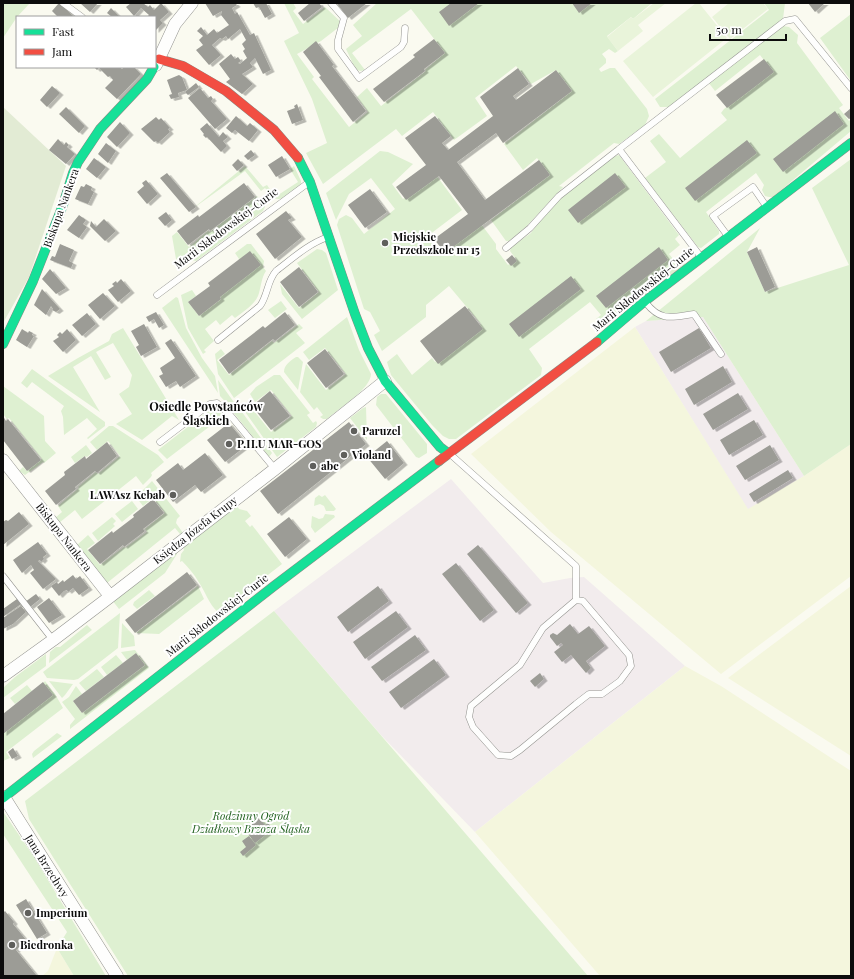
<svg xmlns="http://www.w3.org/2000/svg" width="854" height="979" font-family="'Playfair Display',serif">
  <defs>
    <filter id="shadow"><feDropShadow dx="3.5" dy="2" stdDeviation="0" flood-color="#0004"/></filter>
  </defs>
  <rect width="100%" height="100%" fill="#fafaf0"/>
  <path fill="#f2eced" d="M703 317 804 476 748 510 635 327 646 321Z
    M451 479 543 583 570 578 584 577 685 666 475 832 381 735 274 611Z"/>
  <path fill="#f4f6dd" d="M635 327 748 509 804 476 851 444V576L721 674 551 532 471 454Z
    M851 586V756L728 678Z
    M685 666 721 686 851 771V976H600L475 832Z
    M57 948 74 976H42L48 971Z"/>
  <path fill="#def0d1" d="M3 3H30L17 17 3 38Z
    M284 3H293L296 8 293 11 303 24 325 7 343 24 321 41 297 54 314 77 312 79 349 127 368 112 357 97 367 88 381 106 426 71 425 70 445 53 411 9 352 53 365 70 361 71 356 70 346 49 362 36 353 25 377 3H652L633 19 631 17 607 36 618 51 615 53 609 49 602 54 606 59V63L599 69 601 72 610 68H615L647 109 649 116 645 125 619 144 614 143 559 186 563 187 525 228 509 241H506L491 220 550 175 537 158 523 170 504 144 572 91 556 70 531 84 516 66 475 98 487 116 454 140 433 112 402 136 396 129 323 184 306 153 327 143 312 99 284 41 299 33Z
    M764 3H785L783 19 675 104 669 107H660L655 99 769 10Z
    M851 14V81L820 38Z
    M783 26 789 27 798 35 797 43 843 105 839 108 849 121 851 119V131L773 197H769L765 196 762 190 764 185 756 173 706 212 719 231V234L701 248 698 247 645 178 666 162 650 141 659 134 680 158 727 120 721 113 724 109 772 71 760 55 715 91 708 82Z
    M380 151 388 152 413 164 392 184 403 199 436 175 462 210 429 235 441 252 481 224 496 244V249L508 265 516 259 510 251 511 247 531 233 535 227 554 204 612 157 619 155 679 235 675 239 680 245 669 254 678 265 683 261 685 264 605 325 599 324 596 319 601 315 590 302 529 349 542 368 541 375 456 439H449L443 436 432 425 391 375 387 362 397 354 412 375 432 358 435 362 481 324 449 286 426 305V317L382 351 374 335 380 331 370 312 364 309 337 225 339 219 346 215 352 218 364 234 395 209 371 178 349 194 336 220 326 193Z
    M851 159V444L804 476 703 317 646 321 760 228 747 252 765 292 849 265 812 188Z
    M245 166 263 187 267 185 275 197 298 182 290 169 294 166 301 181V184C296 190 282 203 274 198 270 196 268 191 265 188L261 191 245 171 191 210Z
    M257 196 265 207 263 211 196 261 187 259 183 262 176 259 172 236 177 232 189 247 208 231 210 232Z
    M247 244H251L264 261 263 267 266 271C261 278 261 288 258 296 254 305 243 312 235 318L232 315 220 325 216 320 205 329 214 341 204 350 206 352 203 354 188 328 181 295 192 290 196 296 188 302 199 316 221 299 220 297 239 259 235 253Z
    M317 249 322 250 326 253 338 290 302 319 282 294 280 284 299 308 319 292 297 263Z
    M176 297 178 298 186 328 202 358 215 376 218 393 162 308Z
    M281 301 287 309 275 318 268 310Z
    M347 317 359 350 371 374C371 389 338 409 327 419H323L320 417 323 415 317 407 314 410 300 392 306 364 326 390 346 374 325 348 309 360 303 352Z
    M299 324 303 328 296 333 305 343 234 398 218 374 215 354 221 349 225 354 217 360 229 375 272 341 274 343Z
    M123 328 179 420 172 416 142 440 116 424 132 414 119 394 129 387 132 375 113 343 96 352 111 377 105 380 91 356 73 367 100 412 48 376 78 358 109 341 112 334Z
    M296 357H298L303 362 298 390 284 372C284 365 290 361 296 357Z
    M32 369 105 422V426L88 439 87 438 97 429 87 418 64 435 63 417 61 411 64 406 32 382 27 388 21 383Z
    M274 375H280L310 413 307 415 313 423 316 421 317 423 316 427 277 457 243 409V407L250 406 271 432 292 416 271 390 255 402 250 394 256 387Z
    M218 380 236 405 232 409 220 396Z
    M3 386 44 416 45 441 56 453 44 463 43 462 25 475 19 471 23 467 27 471 42 459 9 418 7 419 3 414Z
    M381 394H386L427 444V453L419 458 416 457 376 405 377 397Z
    M366 407 367 440 350 418 363 408Z
    M239 408 272 453 269 457 233 412Z
    M211 409 219 411 223 414 222 417 167 459 158 450Z
    M109 426H113L158 455 164 462 151 473 152 475 151 477 143 485 136 476 82 519 75 510 59 523 55 518 62 512 58 506 79 488 78 487 96 472 98 474 120 456 108 441 97 450 90 442Z
    M86 445 92 453 87 457 85 456 75 463 71 457Z
    M152 481 180 516 177 519 176 523 183 533 180 534 175 528 107 583 77 545 88 535 95 543 87 549 100 565 124 547 125 548 147 532 145 529 165 513 153 498 143 506 136 497Z
    M319 495 322 497 325 495 336 509 334 511H326L324 506 320 504 314 506 315 498Z
    M132 501 138 509 122 522 115 514Z
    M236 505 239 509 247 511 251 516 245 521 250 527 252 525 282 564 219 613C208 604 206 592 198 581 194 574 188 567 182 561L180 562 181 554 184 550 183 546Z
    M325 514 334 515 335 517 315 533 311 527 312 516 319 519 323 518Z
    M112 517 116 521 113 524 115 526 98 541 92 533Z
    M176 550 177 554 165 573 119 609 112 600Z
    M198 586 204 599 159 634 136 633Z
    M149 590 155 596 137 609 133 605 134 602Z
    M274 611 588 976H128L29 819 25 801Z
    M120 613 118 648 78 679 74 680 47 678 43 672Z
    M122 623 134 636 135 646 121 648Z
    M87 625 92 630 49 663 50 652 56 647H60Z
    M135 650 149 668 70 729V725L75 719 62 702 69 697 76 686 82 694 73 701 82 713 145 665 136 653 127 660 121 652Z
    M46 654V666L3 698V688L15 677Z
    M116 655 123 663 107 675 101 667Z
    M97 669 104 677 86 691 79 683Z
    M45 681 55 694 63 708 6 752 10 758 3 761V734Z
    M49 681 73 684 65 695 62 698Z
    M27 685 32 691 15 704 10 698Z
    M57 733 62 736 33 758 32 754 34 751Z
    M3 813H4L34 857 106 976H74L57 948 67 932 3 834Z"/>
  <path fill="#e2ebd4" d="M3 107 66 166 29 277 3 323Z"/>
  <path fill="#e9f4da" d="M654 3H666L638 25 643 31 618 51 607 37 631 17 633 19Z
    M696 3H699L727 38 653 97 623 61Z
    M729 3H763L768 9 730 39 712 17Z"/>
  <path fill="#9c9c96" filter="url(#shadow)" d="M59 3 65 8 74 17H58L52 11Z
    M80 3H98L90 12Z
    M131 3H143L148 7 150 5 154 10 161 3 169 12 160 20 163 23 155 31V17H147L149 15 141 8 134 16 126 7Z
    M205 3H235L237 5 232 8 235 14 237 12 250 35 254 33 271 70 263 74 255 58 250 63 253 67 242 74 253 84 242 94 226 82 230 79 219 64 231 54 235 59 238 57 241 61 238 63 240 64 247 58 243 51 245 49 242 44 246 40 240 29 228 39 226 36 222 39 220 38 212 45 221 55 209 65 196 50 203 45 199 40 203 36 197 31 201 27 207 35 214 29 217 33 229 25 221 15 222 11 213 16Z
    M253 3H266L272 14 265 18 259 7 256 8Z
    M310 3H319L322 7 304 21 298 13Z
    M339 3H367L348 18 337 4Z
    M451 3H479L449 26 439 12Z
    M572 3H592L579 13Z
    M808 3H825L815 12Z
    M111 8 120 17H112L107 13Z
    M434 39 445 53 424 69 425 71 384 102 373 89 415 57 413 55Z
    M316 41 334 65 332 66 366 111 353 122 319 77 321 76 303 52Z
    M764 59 774 72 727 108 716 95Z
    M94 67H120L122 69 124 67H134L141 74 117 99 105 88 113 80 110 76 108 77 99 68 97 70Z
    M518 68 529 84 513 96 516 100 556 70 572 91 503 143 496 133 457 162 485 200 539 160 550 175 445 253 434 239 468 214 439 176 406 200 396 187 426 165 405 138 435 116 451 136 442 143 448 150 493 116 480 97Z
    M179 75 182 77 187 90 178 93 179 97 171 99 169 95 172 94 167 80Z
    M196 83 199 87 188 95 185 92Z
    M52 86 60 93 47 107 40 100Z
    M200 88 208 98 211 96 213 99 211 101 227 119 215 129 188 98Z
    M297 104 303 120 292 124 287 111 295 108 294 106Z
    M66 107 85 126 79 133 59 114Z
    M851 108V118L849 119 844 114Z
    M835 111 844 124 783 172 773 159Z
    M236 116 247 126 250 123 258 130 249 141 235 130 232 133 226 128Z
    M156 117 159 120 161 118 170 128 168 129 170 132 158 143 156 141 154 142 141 129Z
    M120 122 130 133 117 147 107 137Z
    M207 123 219 137 223 132 228 137 223 141 227 146 221 152 207 137 206 138 203 135 204 134 200 129Z
    M58 139 64 145 66 142 69 145 67 147 75 154 66 164 49 150Z
    M747 140 757 153 695 201 685 188Z
    M106 143 116 151 108 163 98 154Z
    M251 150 255 155 248 160 244 156Z
    M282 156 290 169 276 177 268 165Z
    M94 158 106 167 97 178 86 169Z
    M238 159 244 165 237 171 232 165Z
    M167 173 196 207 189 212 160 178Z
    M615 173 626 187 578 223 568 210Z
    M146 180 158 194 147 204 137 192 144 186 142 183Z
    M244 183 255 197 210 231 209 229 188 245 177 231 198 215 199 217Z
    M86 184 92 187 91 190 94 192 88 204 75 199 81 186 84 187Z
    M370 189 387 212 365 228 348 205Z
    M286 211 292 218 288 220 302 237 275 259 256 234Z
    M166 212 172 220 165 226 158 218Z
    M79 215 86 220 83 224 87 227 79 238 67 230Z
    M104 219 116 231 105 241 90 226 91 221 96 227Z
    M60 244 74 250 69 261 73 263 71 268 50 260 52 256 55 257Z
    M659 247 668 260 606 308 596 296Z
    M757 247 775 287 765 292 747 252Z
    M250 251 261 265 220 297 221 299 199 316 188 302 210 286 208 283Z
    M512 255 517 261 511 266 506 260Z
    M299 267 318 292 299 307 280 282Z
    M50 269 66 288 56 294 42 279Z
    M571 276 581 289 519 337 509 324Z
    M121 279 131 291 118 302 108 290 114 286 112 284 116 281 117 283Z
    M42 289 60 309 56 312 52 310 53 309 51 306 46 315 34 305Z
    M103 293 115 306 100 319 88 305Z
    M465 306 483 329 438 364 420 341Z
    M156 312 164 325 159 328 154 319 149 322 146 317Z
    M285 312 295 325 275 341 273 339 229 374 219 360 263 326 265 328Z
    M87 313 96 324 82 336 72 325Z
    M144 324 157 347 141 356 136 347 139 345 131 331Z
    M699 328 711 348 671 372 659 352Z
    M22 329 28 333 29 331 33 333 32 335 34 336 27 347 16 340Z
    M67 329 76 340 63 352 53 341 59 337 57 335 60 332 62 334Z
    M171 339 196 376 180 387 176 381 166 387 159 376 163 374 160 368 175 358 165 343Z
    M325 349 344 374 326 388 307 363Z
    M723 366 732 382 694 405 685 389Z
    M270 391 290 416 271 430 252 406Z
    M738 393 748 409 713 430 703 414Z
    M3 416 6 421 8 419 41 460 27 471 3 440Z
    M754 420 763 435 729 455 720 440Z
    M349 422 366 444 278 514 260 491Z
    M229 423 247 445 225 462 207 440Z
    M387 441 404 463 385 479 367 457Z
    M107 442 117 456 97 473 95 471 75 487 76 489 56 505 45 491 65 475 64 472 85 456 86 459Z
    M770 445 779 460 745 480 736 466Z
    M205 453 223 475 201 492 195 485 173 502 156 480 178 463 183 470Z
    M788 470 793 478 754 502 749 494Z
    M153 499 164 513 143 529 145 531 124 547 123 545 100 564 88 550 112 531 113 533 134 517 133 515Z
    M19 512 29 524 3 545V522L6 520 8 521Z
    M289 517 307 539 285 557 267 534Z
    M38 542 47 554 43 557 44 559 41 562 40 560 38 561 56 579 43 589 30 573 34 570 31 565 22 573 13 560Z
    M478 545 528 603 516 613 467 554Z
    M456 563 494 610 480 621 442 574Z
    M187 572 197 585 135 633 125 620Z
    M73 575 76 579 80 576 89 588 79 595 73 588 68 592 67 590 64 591 59 596 51 586 57 582 58 584 63 580 64 582Z
    M378 586 389 601 348 632 337 617Z
    M36 594 40 599 30 607 25 602Z
    M49 598 62 615 49 623 37 607Z
    M17 599 21 604 3 617V609Z
    M21 606 26 612 13 624 3 629V618Z
    M396 611 408 627 365 659 353 642Z
    M570 624 578 634 589 626 605 646 586 661 591 668 586 673 571 655 562 662 554 652 563 645 561 643 557 646 550 637V635L553 633 557 635Z
    M415 635 426 650 382 681 371 667Z
    M136 653 145 665 82 713 73 701Z
    M434 659 446 675 401 708 389 692Z
    M540 673 544 679 535 687 530 681Z
    M43 682 53 695 3 734V714Z
    M13 748 18 756 12 759 8 752Z
    M257 816 265 825 268 823 273 829 255 843 245 830 253 823 251 821Z
    M249 836 256 845 243 856 240 852 246 847 242 841Z
    M26 899 47 933 37 939 16 905Z
    M5 911 14 922 13 924 27 941 16 950 37 976H3V913Z"/>
  <g fill="none" stroke-linecap="round" stroke-linejoin="round">
    <defs>
      <path id="lane" d="M63 3 82 17
        M331 3 344 18 338 40V49L359 78 401 47 404 42 405 28
        M727 235 713 216 753 187 766 206
        M506 248 530 228 559 196 619 149
        M701 257 619 149 785 21 795 19 851 88
        M157 295 308 183
        M646 303C661 322 672 317 694 314L721 354
        M218 340 260 306C268 295 267 281 276 271 293 258 308 244 328 237
        M160 442 210 404 217 403 230 415 275 469
        M450 454 576 566V600L543 628 520 665 471 706 469 717 473 727 498 755 511 756 520 750 576 704 589 694H602L620 681 631 666 629 655 583 601 576 600
        M3 576 53 640"/>
      <path id="street" d="M156 65 175 24 192 3
        M3 460 110 596
        M3 676 53 640 107 599 275 469 385 381
        M4 797 117 976"/>
      <path id="fast" d="M298 158 310 182 355 314 368 348 385 381 440 447 448 453
        M597 342 645 301 851 143
        M3 344 33 281 63 205 73 173 78 162 100 129 147 79 154 67
        M3 798 274 586 439 461"/>
      <path id="jam" d="M159 59 183 66 226 91 274 130 298 158
        M439 461 597 342"/>
    </defs>
    <use href="#lane" stroke="#93938f" stroke-width="7"/>
    <use href="#street" stroke="#93938f" stroke-width="13"/>
    <use href="#fast" stroke="#8a8a85" stroke-width="10"/>
    <use href="#jam" stroke="#8a8a85" stroke-width="10"/>
    <use href="#lane" stroke="#fefefd" stroke-width="6"/>
    <use href="#street" stroke="#fefefd" stroke-width="12"/>
    <use href="#fast" stroke="#16e098" stroke-width="9"/>
    <use href="#jam" stroke="#f24e42" stroke-width="9"/>
  </g>
  <g fill="#5f5f5c" stroke="#fff" stroke-width="1.5">
    <circle cx="385" cy="243" r="4"/>
    <circle cx="354" cy="431" r="4"/>
    <circle cx="229" cy="444" r="4"/>
    <circle cx="344" cy="455" r="4"/>
    <circle cx="313" cy="466" r="4"/>
    <circle cx="173" cy="495" r="4"/>
    <circle cx="28" cy="913" r="4"/>
    <circle cx="12" cy="945" r="4"/>
  </g>
  <g text-anchor="middle" stroke-width="4" stroke-linejoin="round" paint-order="stroke">
    <g font-size="11" fill="#0c0c0c" stroke="#fff">
      <text transform="translate(61 208) rotate(-70)" y="4">Biskupa Nankera</text>
      <text transform="translate(226 228) rotate(-37)" y="4">Marii Skłodowskiej-Curie</text>
      <text transform="translate(643 289) rotate(-39)" y="4">Marii Skłodowskiej-Curie</text>
      <text transform="translate(195 530) rotate(-38)" y="4">Księdza Józefa Krupy</text>
      <text transform="translate(64 537) rotate(52)" y="4">Biskupa Nankera</text>
      <text transform="translate(217 615) rotate(-38)" y="4">Marii Skłodowskiej-Curie</text>
      <text transform="translate(47 866) rotate(58)" y="4">Jana Brzechwy</text>
    </g>
    <g font-size="11" font-weight="bold" fill="#0c0c0c" stroke="#fff" text-anchor="start">
      <text x="393" y="241">Miejskie<tspan x="393" dy="13">Przedszkole nr 15</tspan></text>
      <text x="362" y="435">Paruzel</text>
      <text x="237" y="448">P.H.U MAR-GOS</text>
      <text x="352" y="459">Violand</text>
      <text x="321" y="470">abc</text>
      <text x="165" y="499" text-anchor="end">LAWAsz Kebab</text>
      <text x="36" y="917">Imperium</text>
      <text x="20" y="949">Biedronka</text>
    </g>
    <g font-size="11" font-style="italic" fill="#21611f" stroke="#fff">
      <text x="251" y="820">Rodzinny Ogród<tspan x="251" dy="13">Działkowy Brzoza Śląska</tspan></text>
    </g>
    <g font-size="12" font-weight="bold" fill="#0c0c0c" stroke="#fff">
      <text x="206" y="411">Osiedle Powstańców<tspan x="206" dy="14">Śląskich</tspan></text>
    </g>
  </g>
  <rect width="854" height="979" fill="none" stroke="#0c0c0c" stroke-width="8"/>
  <rect x="16" y="16" width="140" height="52" fill="#ffffff" stroke="#9e9e9e"/>
  <rect x="24" y="29" width="20" height="6" fill="#16e098" stroke="#9e9e9e"/>
  <text x="52" y="36" font-size="12" fill="#0c0c0c">Fast</text>
  <rect x="24" y="49" width="20" height="6" fill="#f24e42" stroke="#9e9e9e"/>
  <text x="52" y="56" font-size="12" fill="#0c0c0c">Jam</text>
  <path d="M710 34v6h76v-6" fill="none" stroke="#0c0c0c" stroke-width="2"/>
  <text x="716" y="34" font-size="12" fill="#0c0c0c" stroke="#ffffff" stroke-width="3" paint-order="stroke">50 m</text>
</svg>
